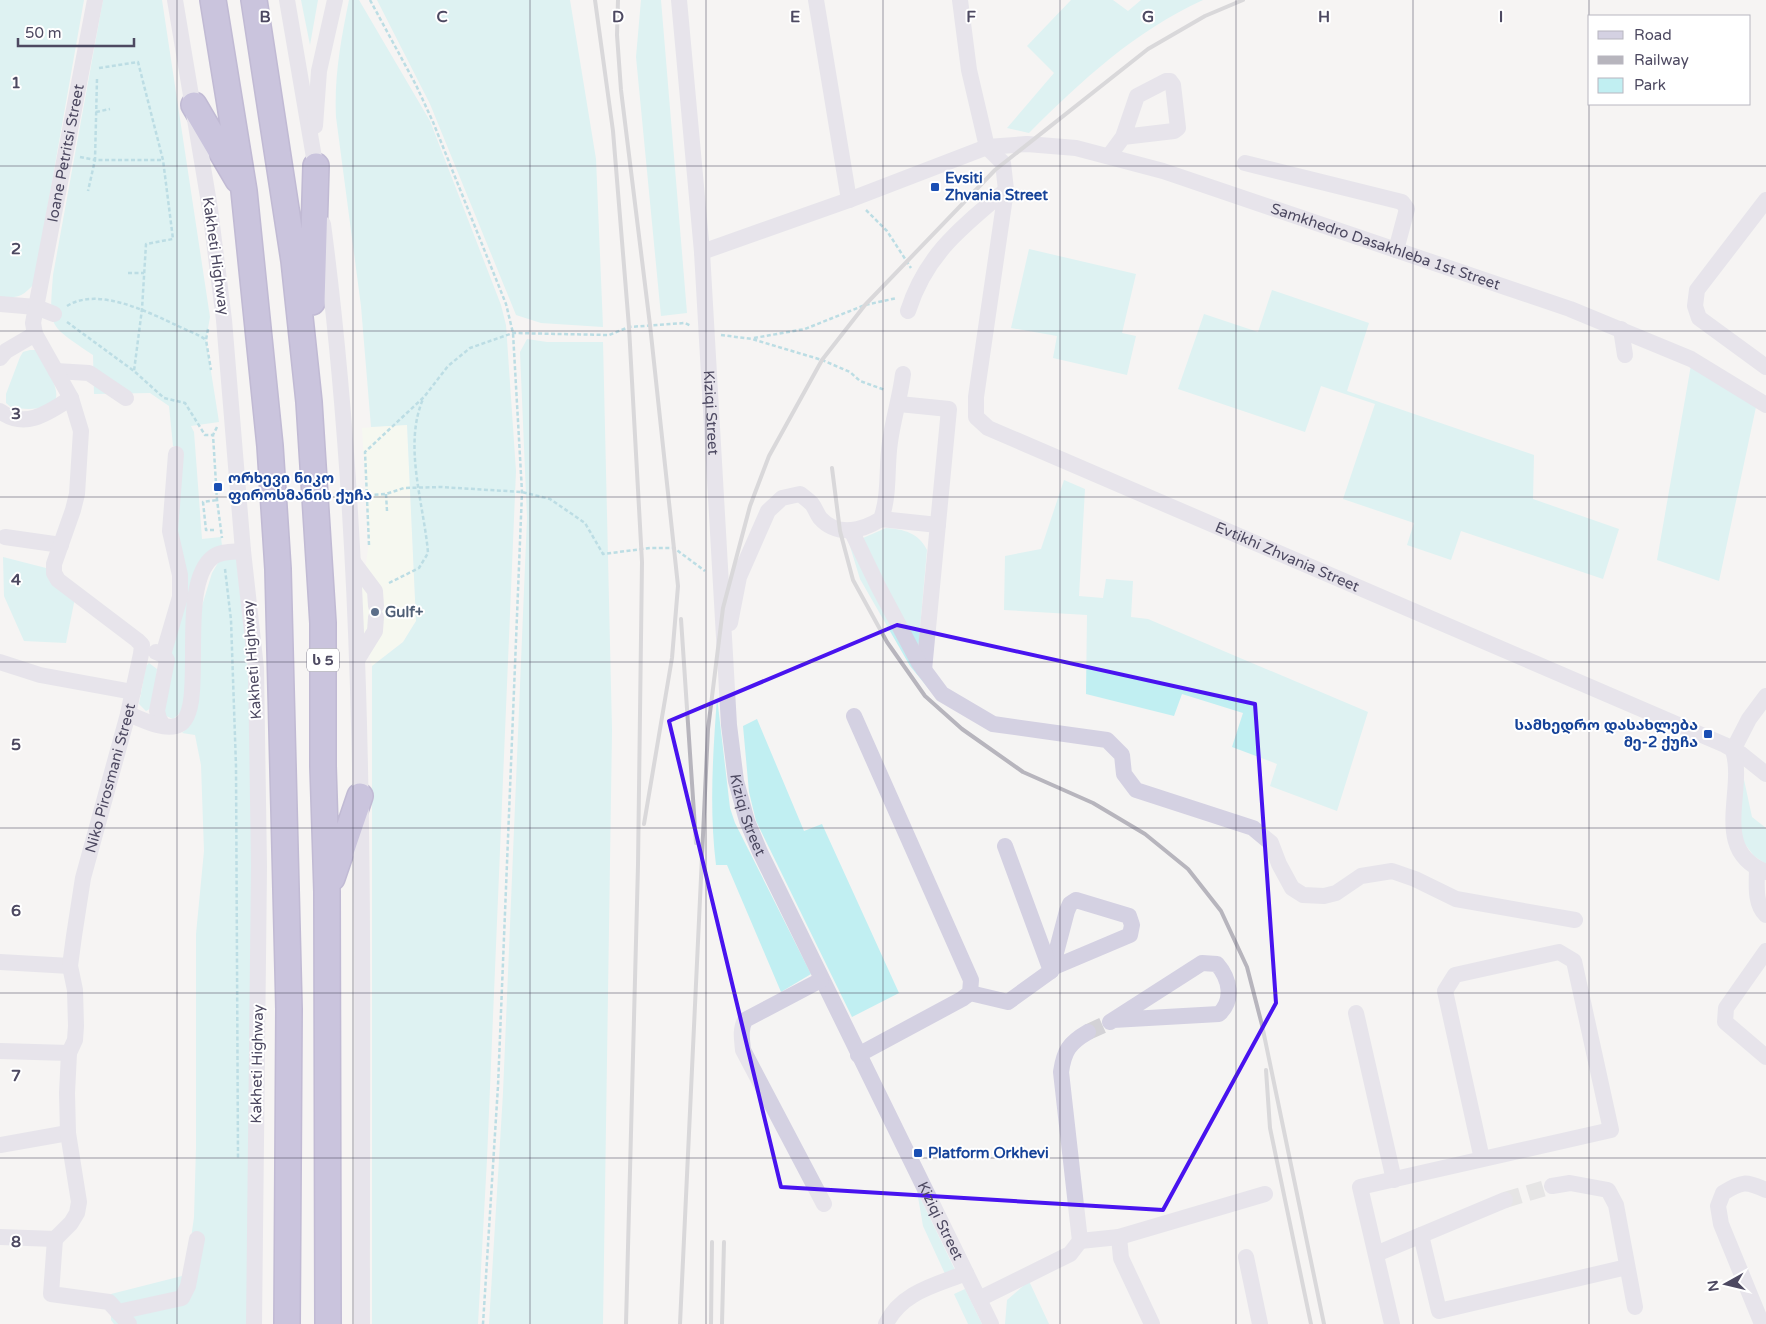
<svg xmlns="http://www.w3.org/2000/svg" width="1766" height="1324" font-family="'Varela Round','Noto Sans Georgian',sans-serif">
  <rect width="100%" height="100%" fill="#f5f4f3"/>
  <path fill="#f7fdee" d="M407 424 416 621 403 642 372 666 361 622 360 602 369 543 362 428Z"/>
  <path fill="#c1eff2" d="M0 0H84L34 284C22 297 18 298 0 297Z
    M103 0H162L210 317 206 340 219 422 191 426 194 432 202 539 221 537 222 546 201 567 186 708 173 719 166 716 163 710 169 663 180 447 173 446 169 406 150 393 94 394 93 355C48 324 49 330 53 275Z
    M301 0H318L310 45Z
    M349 0H359L430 121 501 305 506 325 516 471 487 1159 478 1324H372V666L403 642 416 621 407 425 371 427 361 306 336 117C334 77 341 39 349 0Z
    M377 0H570L596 159 603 327 541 323 516 315 430 104Z
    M641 0H661L687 313 661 316 636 57Z
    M1071 0H1113L1128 11 1141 0H1203C1135 31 1082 80 1029 133L1007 128 1054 73 1027 46Z
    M1029 249 1136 274 1122 333 1136 336 1127 375 1053 358 1057 336 1011 328Z
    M1272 290 1369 323 1347 391 1534 455 1533 499 1619 529 1603 579 1461 531 1451 560 1407 545 1414 523 1343 499 1375 404 1321 386 1305 432 1178 389 1204 314 1258 332Z
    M527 339 547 342H603L612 730 603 1324H489L503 1093 527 518 520 352Z
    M30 350H36C59 389 75 414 12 408L6 403V394L20 357 23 352Z
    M1691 365 1756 407 1719 581 1657 560Z
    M1064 480 1085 489 1079 596 1103 598 1106 579 1133 581 1131 617 1148 619 1368 712 1337 811 1270 786 1277 764 1232 747 1243 713 1182 694 1174 716 1086 694 1087 615 1004 610 1005 556 1041 549Z
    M886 528C903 529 919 533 927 550L918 651 863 538Z
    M849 543 938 700 910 666 860 579Z
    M3 557 46 568 49 575 75 598 66 643 24 641 4 596Z
    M241 557 249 694 253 863 247 1324H114L111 1320V1294L186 1275 194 1217 196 1148V934L204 851 201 765 195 735 182 733 191 724 197 708 201 609 212 573 219 561Z
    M149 663 157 669 153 707 146 711 139 704 146 666Z
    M717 697 730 808 735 823 811 974 781 992 727 865H716C709 809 713 753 717 697Z
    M757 719 804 831 822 824 899 993 852 1017 756 821 749 792 743 726Z
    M1743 775 1752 817 1766 828V864L1754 856 1738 835Z
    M917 1191 955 1270 946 1276 923 1226Z
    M1029 1281 1049 1324H1005L1007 1300Z
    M965 1289 982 1324H968L954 1294Z"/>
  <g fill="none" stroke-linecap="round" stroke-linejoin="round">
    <path stroke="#d3d2d6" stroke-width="16" stroke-dasharray="16 8" stroke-linecap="butt" d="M1088 1032 1110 1022
      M1505 1200 1552 1186"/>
    <defs>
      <path id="highway" d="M213 0 244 191 270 446 278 569 289 1009 287 1324
        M254 0 294 261 309 402 323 623V766L327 892 328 1324
        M194 105 238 180
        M312 302 316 166
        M332 878 360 796"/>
    </defs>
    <use href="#highway" stroke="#8074af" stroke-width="28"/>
    <path stroke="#77c2d3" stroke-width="2.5" stroke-dasharray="4 2.5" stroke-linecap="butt" d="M370 0 416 85 433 122 506 304 513 333 522 492 498 1086 483 1324
      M99 68 138 62 163 160 173 239 146 244 142 309 134 371
      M97 79 95 160H163
      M96 112 110 109
      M80 157 95 160 88 191
      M866 210 887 231 911 268
      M128 273H144
      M67 306C98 286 150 313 178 326 188 331 198 334 206 340
      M67 322 134 371 164 398 185 403 205 435H213
      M208 329 206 340 211 370
      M721 335 752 339 822 360 850 372 860 381 885 390
      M754 338 805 329 865 305 897 298
      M217 427 213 435 217 500 222 538
      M386 494 387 511
      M368 495 386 494 404 488 441 487 522 492 550 499 585 523 603 554 650 548H674L705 571
      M214 530H206L203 502 217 500
      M369 545 365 452 424 397 448 366 470 348 513 333 609 335 629 327 685 323 691 326
      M225 569 231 620 236 766 238 1158
      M389 583 419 568 428 553C424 504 403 446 423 399"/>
    <g stroke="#d4d1e2" stroke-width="16">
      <path d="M175 0 210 209 224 320 243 551 256 668 259 866 254 1324"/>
      <path d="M287 0 317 175"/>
      <path id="s1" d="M679 0 702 252 729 725 736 781 747 821 760 852 991 1324"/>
      <path d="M816 0 849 200"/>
      <path d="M960 0 969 70 987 147"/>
      <path d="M315 126 319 71 335 0"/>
      <path id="s2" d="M987 147 1003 163 1006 190 976 397V417L988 428 1725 745 1741 754 1766 774"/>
      <path d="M1109 156 1123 137 1174 131 1178 128 1173 85 1170 81H1166L1137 96 1123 137"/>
      <path d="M1245 163 1402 202 1407 209 1396 250"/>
      <path d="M1766 200 1697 290 1695 306 1699 318 1766 367"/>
      <path d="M323 224C371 589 361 957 362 1324"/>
      <path id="s3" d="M702 252 849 200 987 147 1027 144 1076 148 1163 171 1570 309 1691 359 1766 405"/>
      <path d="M0 304 36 307 54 314"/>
      <path d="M908 311C926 254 962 227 1006 190"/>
      <path d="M1621 329 1625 355"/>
      <path d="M0 358 6 351 35 334"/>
      <path d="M56 371 89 373 126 398"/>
      <path d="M899 404 949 409 924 670"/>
      <path d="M0 411C25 430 48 413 71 398"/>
      <path d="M881 519 938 525"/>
      <path d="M851 530 878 586 919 663 942 694 993 724 1107 740 1122 755 1124 774 1136 790 1253 828 1271 843 1279 864 1292 888 1303 895 1324 896 1336 893 1361 876 1392 871 1415 879 1456 899 1575 920"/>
      <path d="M5 537 61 545"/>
      <path d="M354 563 375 591 376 606"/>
      <path d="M730 623 739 577 768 511 782 498 800 494C804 497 809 501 812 504 815 508 817 514 820 518 837 537 862 531 881 519 890 494 886 468 890 442 893 419 900 398 903 374"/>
      <path d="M156 652 163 655 167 660 157 711 159 719 163 725"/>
      <path d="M163 655 180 597V575L170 531 176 454"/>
      <path d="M357 660 375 631 376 617"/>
      <path d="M0 662 40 675 133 692"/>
      <path d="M128 714C142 719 161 730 176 726 211 718 174 587 213 557 221 551 233 552 243 551"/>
      <path d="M854 716 971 980 970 993 962 999 858 1055"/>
      <path d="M1733 750C1746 791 1710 850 1766 872"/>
      <path d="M1733 750 1749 719 1766 696"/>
      <path d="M1757 868C1757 883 1754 904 1766 915"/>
      <path d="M1766 951 1726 1008 1725 1022 1766 1057"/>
      <path d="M0 962 70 966"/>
      <path d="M1051 971 1052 968 1067 911 1070 904 1076 900 1129 916 1132 925 1130 935 1052 968"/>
      <path d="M821 980 745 1020C740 1030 742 1039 743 1050L824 1204"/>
      <path d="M970 993 1008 1002 1051 971 1005 846"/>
      <path d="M1356 1013 1394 1180"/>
      <path d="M1110 1022 1202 963 1217 964C1230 979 1234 1000 1219 1014L1113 1020"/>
      <path d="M0 1051 69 1053"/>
      <path d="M0 1145 68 1133"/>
      <path d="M1552 1186 1570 1183 1608 1190 1616 1205 1635 1307"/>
      <path d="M1421 1235 1439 1311 1627 1267"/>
      <path id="s4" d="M0 1237 55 1239 71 1223 77 1213 79 1202 68 1133 67 1093 69 1053 75 1040 76 1026 75 990 70 966 74 936 83 878 128 714 141 654 142 645 137 640 58 580 54 573V564L73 510 77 494 81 431 71 398 35 334 33 323 95 0"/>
      <path d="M1119 1237 1121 1258 1152 1324"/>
      <path d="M55 1239 51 1294 109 1302 129 1324"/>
      <path d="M1080 1241 1119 1237 1265 1194"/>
      <path d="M1376 1254 1505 1200"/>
      <path d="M1246 1257 1260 1324"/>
      <path d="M979 1299 1070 1254 1080 1241 1061 1072C1064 1051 1069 1043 1088 1032"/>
      <path d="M118 1312 182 1298 188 1286 197 1239"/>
      <path d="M886 1324C901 1292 936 1285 966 1273"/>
      <path d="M1392 1324 1360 1187 1611 1130 1574 961 1559 952 1455 975 1445 991 1482 1159"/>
      <path d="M1762 1324 1721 1224 1718 1206 1723 1193C1742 1181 1746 1181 1766 1190"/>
    </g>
    <use href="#highway" stroke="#9489c3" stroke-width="25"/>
    <path stroke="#b7b5bd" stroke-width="4" d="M595 0 613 131 629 327 642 562 638 865 626 1324
      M618 0 617 35 621 90 650 325 678 586 672 658 644 824
      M832 468 840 531 853 580 887 642 925 696 962 729 1023 772 1093 803 1145 834 1188 869 1221 911 1247 967 1262 1025 1324 1324
      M681 619 696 843
      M1266 1070 1270 1128 1311 1324
      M680 1324 708 729 723 608 750 506 769 456 822 360 865 305 995 170 1148 49 1205 16 1243 0
      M711 1324 712 1242
      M722 1324 724 1242"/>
  </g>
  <path d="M0 0H1766V1324H0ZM897 625 1255 704 1276 1003 1163 1210 781 1187 669 721Z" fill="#f5f4f3" fill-opacity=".55" fill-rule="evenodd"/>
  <path fill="none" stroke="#4813ef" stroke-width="4" stroke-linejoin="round" d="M897 625 1255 704 1276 1003 1163 1210 781 1187 669 721Z"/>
  <path fill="none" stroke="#4d4961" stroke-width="1" stroke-opacity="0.55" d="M177 0V1324M353 0V1324M530 0V1324M706 0V1324M883 0V1324M1060 0V1324M1236 0V1324M1413 0V1324M1589 0V1324M0 166H1766M0 331H1766M0 497H1766M0 662H1766M0 828H1766M0 993H1766M0 1158H1766"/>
  <g fill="#1a4fb4" stroke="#fff" stroke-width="2">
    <rect x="930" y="182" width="10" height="10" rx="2.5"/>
    <rect x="213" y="482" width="10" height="10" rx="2.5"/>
    <rect x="1703" y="729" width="10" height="10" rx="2.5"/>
    <rect x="913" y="1148" width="10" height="10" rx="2.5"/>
  </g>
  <circle fill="#5c6f8a" stroke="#fff" stroke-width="2" cx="375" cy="612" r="5"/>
  <g text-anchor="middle" stroke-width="4" stroke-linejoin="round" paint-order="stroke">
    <rect fill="#fff" stroke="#828090" stroke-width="1" x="307" y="648.5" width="32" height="23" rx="4"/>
    <g font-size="14" font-weight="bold" fill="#4d4961">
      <text x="323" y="665">ს 5</text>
    </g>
    <g font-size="15" fill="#4d4961" stroke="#fff">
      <text dy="5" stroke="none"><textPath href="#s4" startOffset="1221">Ioane Petritsi Street</textPath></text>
      <text dy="5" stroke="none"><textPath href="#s3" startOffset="718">Samkhedro Dasakhleba 1st Street</textPath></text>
      <text transform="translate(216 256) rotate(82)" y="5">Kakheti Highway</text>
      <text dy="5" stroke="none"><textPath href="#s1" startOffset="414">Kiziqi Street</textPath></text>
      <text dy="5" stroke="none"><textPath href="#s2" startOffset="621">Evtikhi Zhvania Street</textPath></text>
      <text transform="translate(252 660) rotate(-94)" y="5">Kakheti Highway</text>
      <text dy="5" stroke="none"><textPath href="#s4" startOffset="532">Niko Pirosmani Street</textPath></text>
      <text dy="5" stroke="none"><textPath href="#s1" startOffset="819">Kiziqi Street</textPath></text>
      <text transform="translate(257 1064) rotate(-89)" y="5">Kakheti Highway</text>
      <text dy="5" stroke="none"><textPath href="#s1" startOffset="1269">Kiziqi Street</textPath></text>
    </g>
    <g font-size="15" font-weight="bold" fill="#164399" stroke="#fff" text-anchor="start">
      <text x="945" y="183">Evsiti<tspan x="945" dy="17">Zhvania Street</tspan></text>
      <text x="228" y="483">ორხევი ნიკო<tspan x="228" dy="17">ფიროსმანის ქუჩა</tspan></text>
      <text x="1698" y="730" text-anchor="end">სამხედრო დასახლება<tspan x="1698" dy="17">მე-2 ქუჩა</tspan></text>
      <text x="928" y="1158">Platform Orkhevi</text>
    </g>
    <g font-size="15" font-weight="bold" fill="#4e5e75" stroke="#fff" text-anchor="start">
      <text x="385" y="617">Gulf+</text>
    </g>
  </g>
  <g font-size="16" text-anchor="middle" font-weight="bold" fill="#4d4961" stroke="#fff" stroke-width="4" stroke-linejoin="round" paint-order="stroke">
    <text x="265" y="22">B</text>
    <text x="442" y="22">C</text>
    <text x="618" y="22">D</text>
    <text x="795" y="22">E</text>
    <text x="971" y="22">F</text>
    <text x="1148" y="22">G</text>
    <text x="1324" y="22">H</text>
    <text x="1501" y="22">I</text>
    <text x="16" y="88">1</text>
    <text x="16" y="254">2</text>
    <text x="16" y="419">3</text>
    <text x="16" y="585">4</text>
    <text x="16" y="750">5</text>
    <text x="16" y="916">6</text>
    <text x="16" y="1081">7</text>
    <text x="16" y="1247">8</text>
  </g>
  <rect x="1588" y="15" width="162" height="90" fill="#ffffff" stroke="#b8b6c0"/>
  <rect x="1598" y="31" width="25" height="8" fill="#d4d1e2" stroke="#b8b6c0"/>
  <text x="1634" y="40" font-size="15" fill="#4d4961">Road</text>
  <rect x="1598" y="56" width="25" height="8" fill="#b7b5bd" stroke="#b8b6c0"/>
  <text x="1634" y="65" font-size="15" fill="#4d4961">Railway</text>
  <rect x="1598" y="78" width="25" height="15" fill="#c1eff2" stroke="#b8b6c0"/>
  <text x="1634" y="90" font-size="15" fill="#4d4961">Park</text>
  <g transform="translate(1726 1284) rotate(262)" stroke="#ffffff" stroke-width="4" paint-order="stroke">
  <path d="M0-4L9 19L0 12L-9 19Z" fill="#4d4961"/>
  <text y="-8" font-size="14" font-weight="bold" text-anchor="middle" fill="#4d4961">N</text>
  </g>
  <path d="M18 38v8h116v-8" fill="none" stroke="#4d4961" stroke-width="2.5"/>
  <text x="25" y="38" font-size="15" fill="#4d4961" stroke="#ffffff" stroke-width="4" paint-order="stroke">50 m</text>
</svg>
